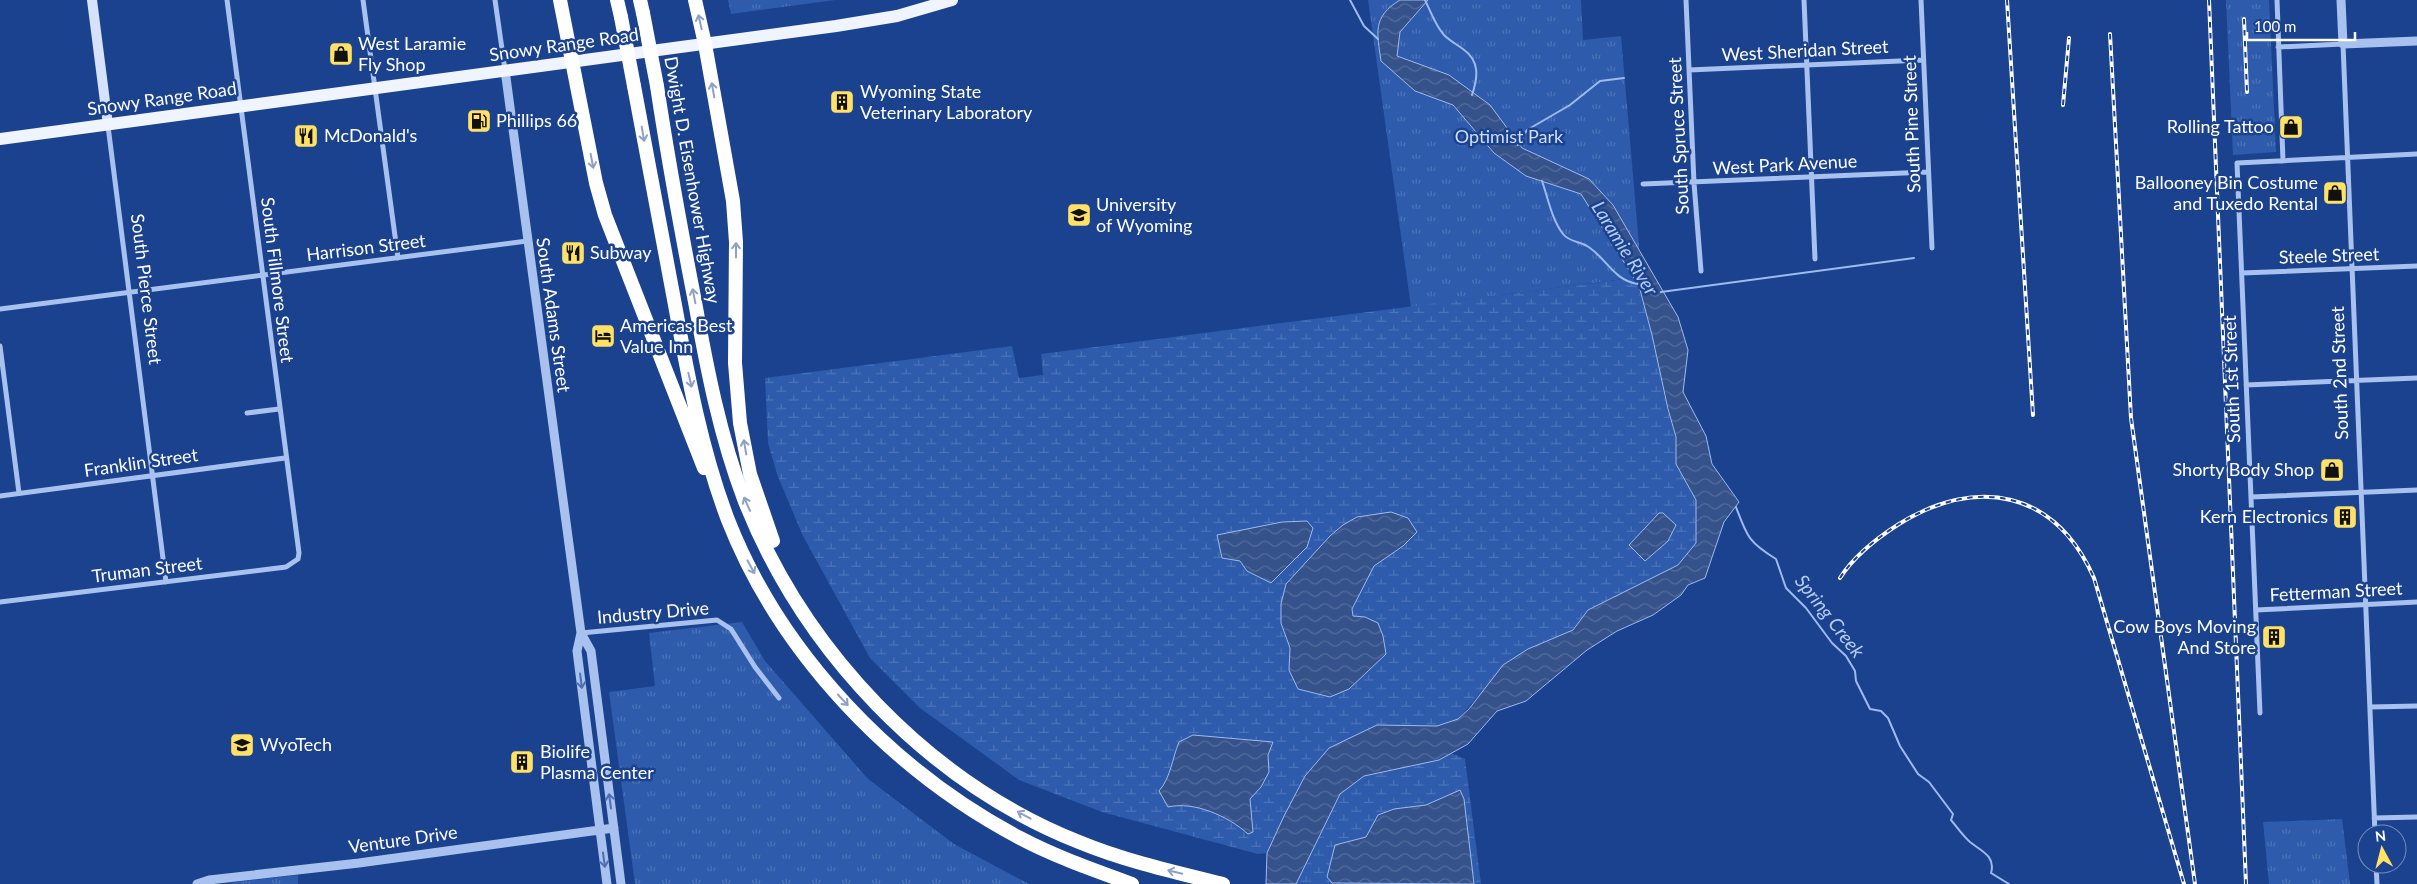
<svg xmlns="http://www.w3.org/2000/svg" width="2417" height="884" font-family="Lato,sans-serif">
  <defs>
    <pattern id="grass-tufts" width="24" height="20" patternUnits="userSpaceOnUse" patternTransform="scale(1.25)"><rect width="24" height="20" fill="#2e5bac"/><path d="M3 7l-1-3M5 7V3M7 7l1-3M15 17l-1-3M17 17v-4M19 17l1-3" fill="none" stroke="#4d74b8"/></pattern>
    <pattern id="wetland-marsh" width="20" height="14" patternUnits="userSpaceOnUse" patternTransform="scale(1.25)"><rect width="20" height="14" fill="#2e5bac"/><path d="M1 5h8M5 5V1M11 12h8M15 12V8" fill="none" stroke="#4d74b8"/></pattern>
    <pattern id="water-waves" width="16" height="10" patternUnits="userSpaceOnUse" patternTransform="scale(1.25)"><rect width="16" height="10" fill="#36528b"/><path d="M0 5q4-4 8 0t8 0" fill="none" stroke="#546c9c"/></pattern>
  </defs>
  <rect width="100%" height="100%" fill="#1b428e"/>
  <path fill="url(#grass-tufts)" d="M728 0H835L731 14Z
    M1368 0H1581L1583 40 1621 36 1639 245V277L1411 307Z
    M2226 0H2269L2276 152 2233 155Z
    M742 622 765 661 868 779 954 844 1029 884H635L609 692 655 686 649 633Z
    M2342 819 2350 884H2269L2263 822Z
    M298 875V884H228L236 882Z"/>
  <path fill="url(#wetland-marsh)" d="M1633 278 1638 286 1652 335 1668 412 1676 437V464L1696 500V544L1678 565 1588 610 1573 630 1555 639 1480 694 1458 719 1437 726 1424 727 1329 748 1305 776 1267 853 1258 854 1102 812 1019 780 920 708 870 658 802 534 777 474 768 443 765 378 1012 346 1019 378 1043 375 1041 354Z
    M1451 753 1465 759 1481 884H1296L1340 794 1364 776 1438 760Z"/>
  <path fill="url(#water-waves)" stroke="#9cbbf0" d="M1400 0H1428L1400 32 1397 56 1449 75 1490 105 1522 148 1589 179 1613 205 1678 317 1688 350 1683 392 1706 436 1712 464 1739 502 1724 522 1705 578 1688 585 1681 595 1653 615 1617 631 1587 650 1526 701 1497 711 1468 744 1439 760 1364 776 1340 794 1296 884H1266L1267 853 1284 816 1305 776 1329 748 1377 725 1437 726 1458 719 1469 709 1503 665 1528 649 1573 630 1588 610 1678 565 1696 543V500L1676 464V437L1668 409 1652 335 1639 286 1581 194 1526 176 1494 153 1453 105 1415 91 1381 61C1377 33 1372 17 1400 0Z
    M1391 512 1408 518 1417 532 1403 546 1374 566 1352 609 1353 616 1365 617 1378 623 1383 636 1386 654 1349 689 1330 697 1298 689 1289 670 1290 648 1281 623V604L1286 584 1330 536 1343 525 1357 517Z
    M1659 513H1663L1676 525 1668 541 1645 561 1629 545Z
    M1307 521 1313 528 1307 547 1271 583 1247 571 1240 561 1222 558 1217 535 1282 522Z
    M1193 735 1273 742 1268 755 1269 772 1261 787 1250 799 1253 832 1248 834C1228 816 1194 801 1168 807L1159 791C1171 777 1172 759 1179 742Z
    M1460 790 1464 799 1474 884 1332 883 1327 877 1335 845 1366 837 1378 815 1394 809 1426 805Z"/>
  <g fill="none" stroke-linecap="round" stroke-linejoin="round">
    <path stroke="#9cbbf0" stroke-width="2" d="M1350 0 1364 26 1378 39
      M1425 0C1431 12 1435 25 1444 35 1450 41 1456 44 1463 49 1480 61 1478 77 1472 95
      M1518 145 1527 130 1570 105 1600 81 1624 78
      M1542 181C1548 198 1552 220 1563 234 1570 243 1582 241 1590 248 1607 260 1615 281 1638 284
      M1661 292 1914 258
      M1736 507C1747 536 1748 542 1776 559L1786 588 1806 608 1832 643 1846 656 1855 671 1856 681 1870 709 1881 711 1888 718 1900 746 1918 774 1929 782 1953 814 1951 820C1957 827 1963 836 1970 842 1981 851 1996 856 1991 873L2009 884"/>
    <path stroke="#a9c1ee" stroke-width="5" d="M363 0 398 258
      M495 0 505 70
      M1686 0 1694 183 1701 271
      M1804 0 1815 259
      M1921 0 1932 248
      M2277 0 2283 161
      M2278 47 2343 44 2375 834
      M1689 70 1923 60
      M108 126 166 582
      M1643 184 1928 172
      M2242 273 2417 266
      M0 309 527 241
      M0 346 19 493
      M2246 385 2417 378
      M247 413 279 409
      M0 496 285 458
      M2251 497 2417 490
      M0 602 286 567 298 559 299 553 227 0
      M2256 610 2417 602
      M581 633 717 620 731 629 755 667 779 698
      M2370 707 2417 706
      M2260 713 2237 163 2417 154
      M2374 818 2417 817
      M2376 864 2377 884"/>
    <path stroke="#a9c1ee" stroke-width="9" d="M2341 0 2343 44 2417 41
      M505 70 581 633 591 651 621 884
      M581 633 577 651 607 884
      M197 884 209 880 359 863 614 828"/>
    <path stroke="#d6e2fa" stroke-width="10" d="M92 0 108 125"/>
    <path stroke="#f0f4ff" stroke-width="12" d="M0 139 836 26 897 16 952 0"/>
    <path stroke="#fff" stroke-width="14" d="M560 0 596 183 605 215 704 468
      M617 0 621 17
      M640 0 643 13
      M695 0 705 44 733 201 736 242 735 363 740 423 750 474 773 541
      M634 86C648 159 661 232 675 305 688 377 702 452 728 520 781 655 893 771 1020 838 1056 857 1094 870 1132 884
      M657 86C668 159 681 230 695 302 707 369 720 436 744 499 803 650 928 782 1079 842 1125 861 1174 872 1223 884"/>
    <defs>
      <path id="rail" d="M2007 0 2033 415
        M2209 0 2246 884
        M2244 19 2247 92
        M2110 34 2131 418 2195 884
        M2063 105 2069 38
        M1840 578C1854 556 1877 538 1899 524 1977 476 2055 490 2094 578L2184 884"/>
    </defs>
    <use href="#rail" stroke="#fff" stroke-width="4"/>
    <use href="#rail" stroke="#1b428e" stroke-width="2" stroke-dasharray="5.5" stroke-linecap="butt"/>
    <path stroke="#fff" stroke-width="14" d="M643 13 657 86
      M621 17 634 86"/>
  </g>
  <defs><path id="oneway-shaft" d="M-6 0H5M1.5-3L5.5 0L1.5 3" fill="none" stroke-width="1.6" stroke-linecap="round" stroke-linejoin="round" transform="scale(1.25)"/></defs>
  <g stroke="#8da0c6">
    <use href="#oneway-shaft" transform="translate(700 22) rotate(-103)"/>
    <use href="#oneway-shaft" transform="translate(713 90) rotate(-100)"/>
    <use href="#oneway-shaft" transform="translate(643 134) rotate(80)"/>
    <use href="#oneway-shaft" transform="translate(592 161) rotate(79)"/>
    <use href="#oneway-shaft" transform="translate(736 250) rotate(-90)"/>
    <use href="#oneway-shaft" transform="translate(694 296) rotate(-101)"/>
    <use href="#oneway-shaft" transform="translate(690 380) rotate(77)"/>
    <use href="#oneway-shaft" transform="translate(745 447) rotate(-100)"/>
    <use href="#oneway-shaft" transform="translate(747 504) rotate(-114)"/>
    <use href="#oneway-shaft" transform="translate(751 567) rotate(62)"/>
    <use href="#oneway-shaft" transform="translate(843 700) rotate(47)"/>
    <use href="#oneway-shaft" transform="translate(1024 815) rotate(-152)"/>
    <use href="#oneway-shaft" transform="translate(1175 872) rotate(-166)"/>
  </g>
  <g stroke="#4d6eb0">
    <use href="#oneway-shaft" transform="translate(581 681) rotate(83)"/>
    <use href="#oneway-shaft" transform="translate(610 801) rotate(-98)"/>
    <use href="#oneway-shaft" transform="translate(604 860) rotate(82)"/>
  </g>
  <defs>
    <symbol id="shop-square" viewBox="-11 -11 22 22"><rect x="-9" y="-9" width="18" height="18" rx="4" fill="#ffe166" stroke="#1b428e"/><path d="M-5-2.5h2.3a2.7 3.5 0 0 1 5.4 0H5L5.5 6h-11ZM-1.5-2.5h3a1.5 2.3 0 0 0-3 0Z" fill="#111"/></symbol>
    <symbol id="building-square" viewBox="-11 -11 22 22"><rect x="-9" y="-9" width="18" height="18" rx="4" fill="#ffe166" stroke="#1b428e"/><path d="M-4-6H4V6H1V3H-1V6H-4ZM-2.5-4.3h1.7v1.8h-1.7ZM.8-4.3h1.7v1.8H.8ZM-2.5-1h1.7V.8h-1.7ZM.8-1h1.7V.8H.8Z" fill="#111"/></symbol>
    <symbol id="fuel-square" viewBox="-11 -11 22 22"><rect x="-9" y="-9" width="18" height="18" rx="4" fill="#ffe166" stroke="#1b428e"/><path d="M-5.5-6h7V0h2V4h1.3V-2.5L3-4.5l.8-.8L6-3V5H2.5V1h-1V6h-7ZM-4.2-4.7v3.2H.2V-4.7Z" fill="#111"/></symbol>
    <symbol id="restaurant-square" viewBox="-11 -11 22 22"><rect x="-9" y="-9" width="18" height="18" rx="4" fill="#ffe166" stroke="#1b428e"/><path d="M-5-6h1v4h1v-4h1v4h1v-4h1v5L-1.5 .5V6h-2V.5L-5-1ZM5-6V6H3V1.5H1.5Q1.5-4 5-6Z" fill="#111"/></symbol>
    <symbol id="university-square" viewBox="-11 -11 22 22"><rect x="-9" y="-9" width="18" height="18" rx="4" fill="#ffe166" stroke="#1b428e"/><path d="M0-5L7-2L0 1L-7-2ZM-4 1L0 2.5L4 1V4Q0 6-4 4Z" fill="#111"/></symbol>
    <symbol id="hotel-square" viewBox="-11 -11 22 22"><rect x="-9" y="-9" width="18" height="18" rx="4" fill="#ffe166" stroke="#1b428e"/><path d="M-6-4.5h1.5V1H6V5H4.5V3h-9V5H-6ZM-4 0a1.8 1.8 0 1 1 3.6 0ZM.5 0V-2.5h3Q6-2.5 6 0Z" fill="#111"/></symbol>
  </defs>
  <g fill-rule="evenodd">
    <use href="#shop-square" x="327" y="40" width="28" height="28"/>
    <use href="#building-square" x="828" y="88" width="28" height="28"/>
    <use href="#fuel-square" x="465" y="107" width="28" height="28"/>
    <use href="#shop-square" x="2277" y="113" width="28" height="28"/>
    <use href="#restaurant-square" x="292" y="122" width="28" height="28"/>
    <use href="#shop-square" x="2321" y="179" width="28" height="28"/>
    <use href="#university-square" x="1065" y="201" width="28" height="28"/>
    <use href="#restaurant-square" x="559" y="239" width="28" height="28"/>
    <use href="#hotel-square" x="589" y="322" width="28" height="28"/>
    <use href="#shop-square" x="2318" y="456" width="28" height="28"/>
    <use href="#building-square" x="2331" y="503" width="28" height="28"/>
    <use href="#building-square" x="2260" y="623" width="28" height="28"/>
    <use href="#university-square" x="228" y="731" width="28" height="28"/>
    <use href="#building-square" x="508" y="748" width="28" height="28"/>
  </g>
  <g text-anchor="middle" stroke-width="5" stroke-linejoin="round" paint-order="stroke">
    <g font-size="18" fill="#fff" stroke="#1b428e" text-anchor="start">
      <text x="358" y="50">West Laramie<tspan x="358" dy="21">Fly Shop</tspan></text>
      <text x="860" y="98">Wyoming State<tspan x="860" dy="21">Veterinary Laboratory</tspan></text>
      <text x="496" y="127">Phillips 66</text>
      <text x="2274" y="133" text-anchor="end">Rolling Tattoo</text>
      <text x="324" y="142">McDonald's</text>
      <text x="2318" y="189" text-anchor="end">Ballooney Bin Costume<tspan x="2318" dy="21">and Tuxedo Rental</tspan></text>
      <text x="1096" y="211">University<tspan x="1096" dy="21">of Wyoming</tspan></text>
      <text x="590" y="259">Subway</text>
      <text x="620" y="332">Americas Best<tspan x="620" dy="21">Value Inn</tspan></text>
      <text x="2314" y="476" text-anchor="end">Shorty Body Shop</text>
      <text x="2328" y="523" text-anchor="end">Kern Electronics</text>
      <text x="2256" y="633" text-anchor="end">Cow Boys Moving<tspan x="2256" dy="21">And Store</tspan></text>
      <text x="260" y="751">WyoTech</text>
      <text x="540" y="758">Biolife<tspan x="540" dy="21">Plasma Center</tspan></text>
    </g>
    <g font-size="18" fill="#fff" stroke="#1b428e">
      <text transform="translate(564 45) rotate(-8)" y="6">Snowy Range Road</text>
      <text transform="translate(1805 51) rotate(-3)" y="6">West Sheridan Street</text>
      <text transform="translate(162 99) rotate(-8)" y="6">Snowy Range Road</text>
      <text transform="translate(1912 124) rotate(-92)" y="6">South Pine Street</text>
      <text transform="translate(1679 136) rotate(-93)" y="6">South Spruce Street</text>
      <text transform="translate(1785 165) rotate(-3)" y="6">West Park Avenue</text>
      <text transform="translate(692 180) rotate(80)" y="6">Dwight D. Eisenhower Highway</text>
      <text transform="translate(366 248) rotate(-7)" y="6">Harrison Street</text>
      <text transform="translate(2329 256) rotate(-2)" y="6">Steele Street</text>
      <text transform="translate(277 280) rotate(83)" y="6">South Fillmore Street</text>
      <text transform="translate(146 289) rotate(83)" y="6">South Pierce Street</text>
      <text transform="translate(553 315) rotate(82)" y="6">South Adams Street</text>
      <text transform="translate(2340 373) rotate(-92)" y="6">South 2nd Street</text>
      <text transform="translate(2232 379) rotate(-92)" y="6">South 1st Street</text>
      <text transform="translate(141 463) rotate(-8)" y="6">Franklin Street</text>
      <text transform="translate(147 570) rotate(-7)" y="6">Truman Street</text>
      <text transform="translate(2336 592) rotate(-3)" y="6">Fetterman Street</text>
      <text transform="translate(653 613) rotate(-5)" y="6">Industry Drive</text>
      <text transform="translate(403 840) rotate(-8)" y="6">Venture Drive</text>
    </g>
    <g font-size="18" fill="#cfdefa" stroke="#1b428e">
      <text x="1509" y="143">Optimist Park</text>
    </g>
    <g font-size="19" font-style="italic" fill="#b5ccf5" stroke="#1b428e">
      <text transform="translate(1625 248) rotate(58)" y="7">Laramie River</text>
      <text transform="translate(1830 616) rotate(52)" y="7">Spring Creek</text>
    </g>
  </g>
  <g transform="translate(2382 849) rotate(353)"><circle r="24" fill="#1b428e" stroke="#768ebb"/>
  <path d="M0-4L9 19L0 12L-9 19Z" fill="#ffe166"/>
  <text y="-8" font-size="14" font-weight="bold" text-anchor="middle" fill="#ffffff">N</text>
  </g>
  <path d="M2247 32v8h108v-8" fill="none" stroke="#ffffff" stroke-width="2.5"/>
  <text x="2254" y="32" font-size="15" fill="#ffffff" stroke="#1b428e" stroke-width="4" paint-order="stroke">100 m</text>
</svg>
